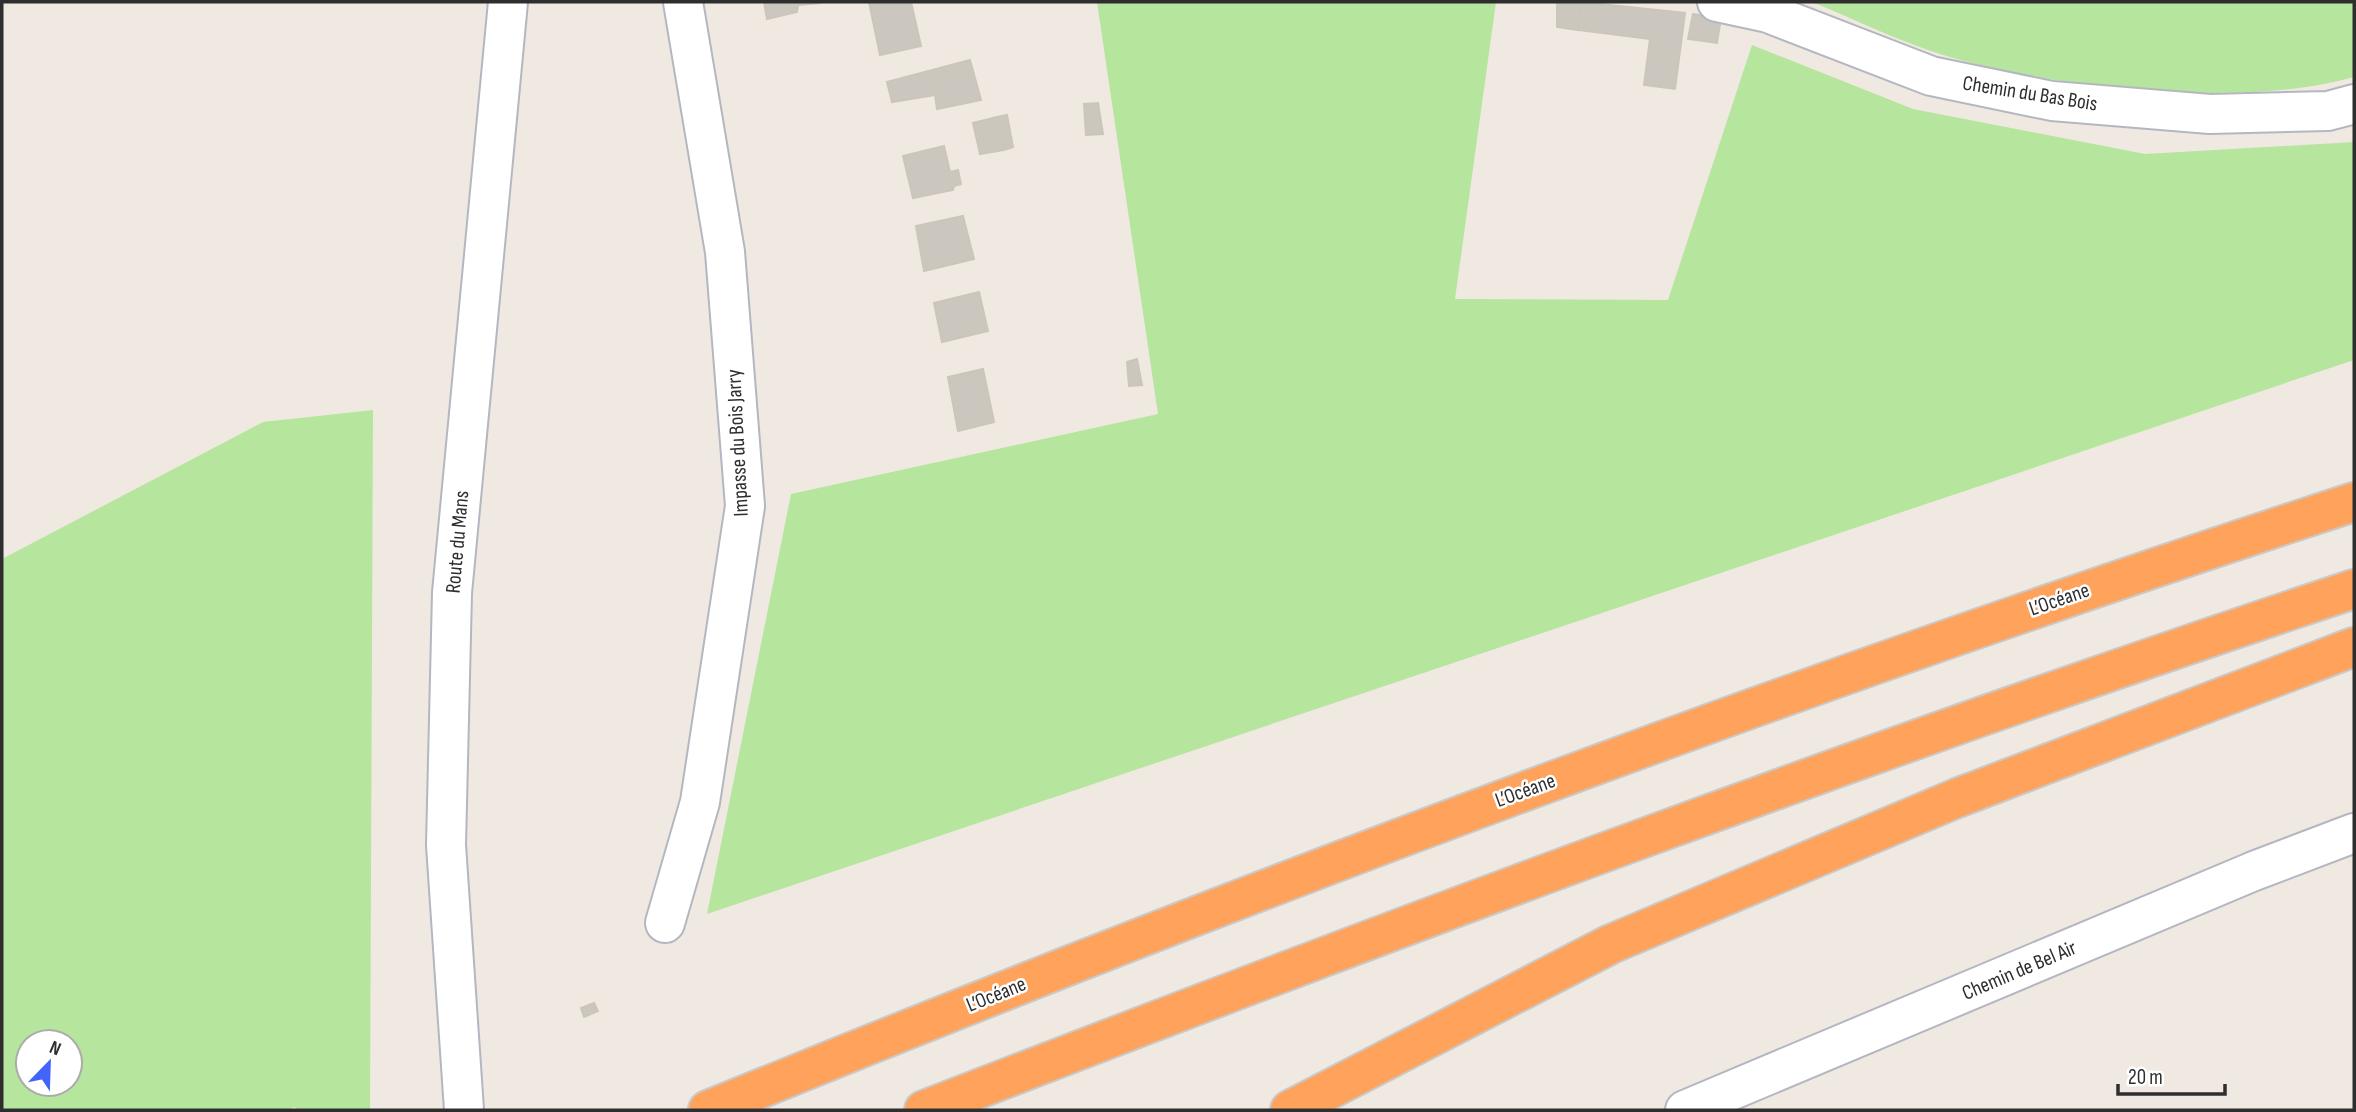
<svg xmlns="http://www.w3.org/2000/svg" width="2356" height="1112" font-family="'Sofia Sans Condensed',sans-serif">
  <rect width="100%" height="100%" fill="#efe9e1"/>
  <path fill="#b6e59e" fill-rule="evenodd" d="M1097 2H1496L1455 299 1668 300 1752 45 1913 109 2145 154 2354 142V360L707 914 791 494 1158 414Z
    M1812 2H2354V77C2240 109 2053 89 1940 54 1896 40 1854 19 1812 2Z
    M373 410 370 1110H300L294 1107 288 1110H2V559L263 422ZM28 1042H70V1084H28Z"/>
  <path fill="#cbc7bf" stroke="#cbc5ba" stroke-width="2" d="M764 2H820V3L798 5 797 12 767 19Z
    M869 2H911L921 46 880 55Z
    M1557 2H1581L1578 30 1557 27Z
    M1581 2 1685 13 1675 89 1644 85 1650 39 1578 30Z
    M1693 14 1721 18 1717 43 1688 39Z
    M970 60 981 100 937 109 935 95 892 102 887 82Z
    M1098 103 1103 134 1086 135 1084 104Z
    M1007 115 1013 147 1004 150 997 117Z
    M997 117 1004 150 980 154 973 123Z
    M944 146 950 172 958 170 961 184 954 186 953 190 913 198 903 156Z
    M963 216 974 259 924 271 916 226Z
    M979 292 988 331 942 342 934 303Z
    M1137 359 1142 385 1129 386 1127 362Z
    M983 369 994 422 958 431 948 377Z
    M594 1003 598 1011 584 1017 581 1008Z"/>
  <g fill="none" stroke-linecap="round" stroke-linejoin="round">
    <defs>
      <path id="minor" d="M1717 2 1768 13 1931 76 2052 101 2210 114 2328 111 2354 104
        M665 923 700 802 745 506 725 252 683 2
        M464 1110 446 845 452 593 508 2
        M1685 1110 2254 871 2354 833"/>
      <path id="highway" d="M708 1110C1250 889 1797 683 2354 502
        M924 1110C1397 927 1872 749 2354 589
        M1290 1110 1611 944 1957 798 2354 647"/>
    </defs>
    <use href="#minor" stroke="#b4b7c1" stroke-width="42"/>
    <use href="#highway" stroke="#c9c9c9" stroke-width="42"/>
    <use href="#minor" stroke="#fff" stroke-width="38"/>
    <use href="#highway" stroke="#ffa35c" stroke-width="38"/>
  </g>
  <g text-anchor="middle" stroke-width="5" stroke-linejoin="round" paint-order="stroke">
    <g font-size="21" fill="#2e2e2e" stroke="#fff">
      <text transform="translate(2030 93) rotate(9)" y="7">Chemin du Bas Bois</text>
      <text transform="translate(737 443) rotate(-93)" y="7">Impasse du Bois Jarry</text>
      <text transform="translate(457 542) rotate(-85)" y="7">Route du Mans</text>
      <text transform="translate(2059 599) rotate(-19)" y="7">L’Océane</text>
      <text transform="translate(1525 790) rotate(-20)" y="7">L’Océane</text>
      <text transform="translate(2019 970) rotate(-23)" y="7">Chemin de Bel Air</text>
      <text transform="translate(996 994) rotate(-22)" y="7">L’Océane</text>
    </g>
  </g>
  <rect width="2356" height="1112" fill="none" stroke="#2e2e2e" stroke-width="7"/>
  <g transform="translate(49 1063) rotate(23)"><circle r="33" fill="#ffffff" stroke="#ababab" stroke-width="2"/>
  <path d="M0-5L12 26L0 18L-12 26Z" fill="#4264fb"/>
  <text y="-10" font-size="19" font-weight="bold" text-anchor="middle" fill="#2e2e2e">N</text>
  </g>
  <path d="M2118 1084v10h107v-10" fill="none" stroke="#2e2e2e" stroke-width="3.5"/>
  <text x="2128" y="1084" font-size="21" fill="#2e2e2e" stroke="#ffffff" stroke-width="5" paint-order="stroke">20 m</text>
</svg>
